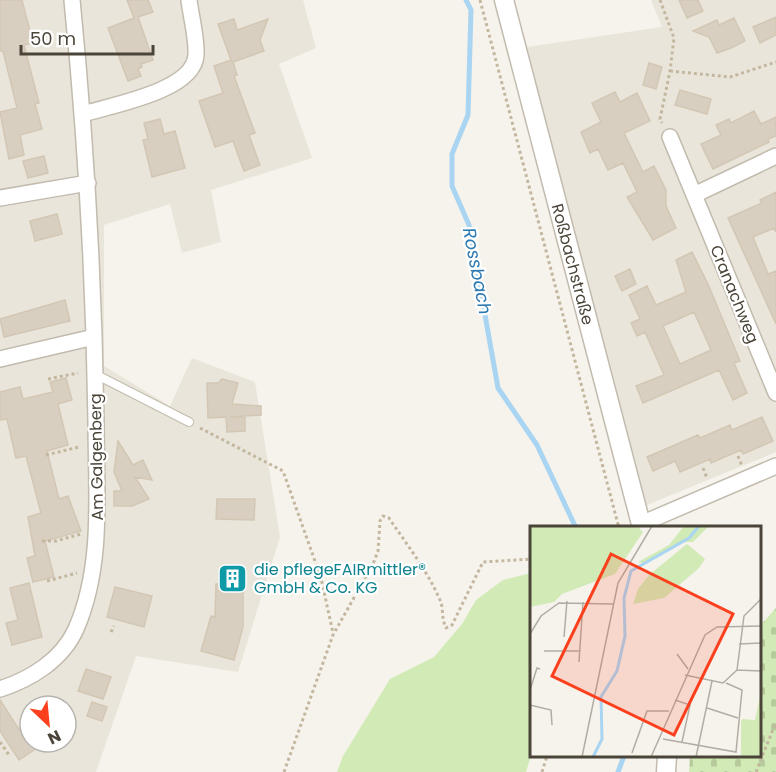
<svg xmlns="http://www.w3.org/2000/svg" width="776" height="772" font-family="Poppins,sans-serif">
  <defs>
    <pattern id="cemetery-stones" width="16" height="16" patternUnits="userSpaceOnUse" patternTransform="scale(1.5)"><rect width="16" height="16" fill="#d2eab5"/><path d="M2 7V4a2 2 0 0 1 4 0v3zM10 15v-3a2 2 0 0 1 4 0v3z" fill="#b6ca9c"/></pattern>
  </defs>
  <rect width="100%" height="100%" fill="#f6f3ec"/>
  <path fill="#eae5da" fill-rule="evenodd" d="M0 0H303L316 48 279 64 312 158 211 190 221 242 182 253 170 204 104 225V366L170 406 192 358 255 382 280 537 238 672 136 656 96 772H0ZM30 706H66V742H30Z
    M651 0H776V452L642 507 520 48 662 27Z"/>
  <path fill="url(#cemetery-stones)" d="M776 608V772H689L690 756H760V626Z"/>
  <path fill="#d2eab5" d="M531 573 532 752 526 772H337L343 756 390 679 434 657 462 624 476 600 503 580Z"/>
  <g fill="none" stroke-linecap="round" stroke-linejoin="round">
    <path stroke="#a9d4f2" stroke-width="5" d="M466 0 471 10 468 115 452 154V186L469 225 498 388 537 445 576 528
      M618 772 624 756"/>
  </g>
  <path fill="#d8cfc1" stroke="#d3c7b4" stroke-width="1.5" fill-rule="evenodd" d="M0 0H22L33 43 24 45 39 103 35 104 42 129 20 135 24 155 9 159 0 112 17 108 3 51H0Z
    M127 0H148L153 12 138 17 153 60 141 64 142 67 138 69 141 76 128 81 108 28 134 18Z
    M679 0H698L703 11 687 18Z
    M776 17V35L760 43 753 27Z
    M734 18 745 41 731 48 717 53 709 37 693 31 717 20 719 25Z
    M234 19 237 30 268 19 260 40 264 51 233 62 237 75 234 76 255 133 249 135 260 165 244 171 233 141 215 147 199 101 223 93 214 66 231 60 218 24Z
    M649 63 662 67 656 89 643 85Z
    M680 90 711 99 707 114 675 105Z
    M615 92 620 102 637 93 650 121 624 133 643 172 654 166 666 190V206L676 228 653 240 627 197 637 192 623 163 608 170 598 149 590 153 581 132 601 122 592 103Z
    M754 111 761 124 776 117V136L768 139 769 142 713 169 701 144 721 135 716 125 729 119 731 123Z
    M160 119 164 134 175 131 185 168 152 177 143 140 148 139 144 123Z
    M44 156 48 173 28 178 23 161Z
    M776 192V232L774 228 753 237 768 274 776 271V324L728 218 762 203 760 200Z
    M57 214 62 234 35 241 30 221Z
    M692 252 708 284 740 361 734 363 747 393 733 400 719 370 643 403 636 386 664 375 645 332 637 336 631 323 640 319 629 295 647 286 656 305 686 292 676 260ZM694 312 711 350 680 364 663 326Z
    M630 269 636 284 622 291 615 276Z
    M65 300 70 321 4 337 0 319Z
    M66 378 72 400 58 404 68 445 47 451 59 499 68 496 81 531 45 541 54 577 33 582 27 558 35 556 28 517 41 513 26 456 16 458 7 419 0 420V392L20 387 23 399 53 392 50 382Z
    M222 379 238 383 232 404 261 406V415L230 417H245V431L227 432 226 417 208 418 207 383H218Z
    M762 417 773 441 743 454 741 450 711 463 710 459 680 472 675 461 653 471 647 457 698 435 700 438 730 425 732 430Z
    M118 441 133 465 143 460 152 480 135 477 149 499 132 506H114V491H122L114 472Z
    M217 499H255L254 520 216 519Z
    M219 572H243V627L234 660 201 651 211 616 215 617 216 584H219Z
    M29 583 42 637 12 645 6 623 18 620 10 588Z
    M115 587 152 596 144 627 107 617Z
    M86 669 111 677 103 699 78 691Z
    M0 700 20 731 30 725V742H46L19 760 0 731Z
    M92 702 107 707 102 721 87 716Z"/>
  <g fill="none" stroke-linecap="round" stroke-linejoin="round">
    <defs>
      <path id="service" d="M95 374 189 422"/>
      <path id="minor" d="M83 114C112 105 194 91 196 55 197 38 191 17 189 0
        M670 137 776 393
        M694 195 776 156
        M0 198 88 183
        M0 359 94 337
        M641 524 776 466
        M0 689C31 679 62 660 76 629 104 565 96 491 96 422 94 281 86 141 72 0"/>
      <g id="tertiary">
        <path id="s1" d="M504 0 642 528"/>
        <path d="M666 772 667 756"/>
      </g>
    </defs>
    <use href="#service" stroke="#c2bbae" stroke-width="10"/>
    <use href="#minor" stroke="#c2bbae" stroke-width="18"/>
    <use href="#tertiary" stroke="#c2bbae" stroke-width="21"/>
    <path stroke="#c4b79f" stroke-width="3" stroke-dasharray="3 3" stroke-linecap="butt" d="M480 0 619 528
      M660 0 674 38 670 71 660 119 662 123
      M670 71 730 77 776 62
      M48 379 78 373
      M200 428 283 471 321 578 333 633
      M46 455 79 447
      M738 456 742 466
      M703 468 707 478
      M42 541H56L81 534
      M47 581 77 573
      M111 632 114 626
      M0 742 9 755
      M284 772 333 635 373 564 378 551 380 521 383 516 389 518C407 545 427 570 440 600 444 609 441 618 446 628L452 625 483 562 532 559
      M542 772 547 756
      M756 772 776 722"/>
    <use href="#service" stroke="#fff" stroke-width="8"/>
    <use href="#minor" stroke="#fff" stroke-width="15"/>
    <use href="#tertiary" stroke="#fff" stroke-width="18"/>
  </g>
  <defs>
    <symbol id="building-square" viewBox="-11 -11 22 22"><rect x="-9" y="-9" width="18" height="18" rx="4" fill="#0f9aa8" stroke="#fff"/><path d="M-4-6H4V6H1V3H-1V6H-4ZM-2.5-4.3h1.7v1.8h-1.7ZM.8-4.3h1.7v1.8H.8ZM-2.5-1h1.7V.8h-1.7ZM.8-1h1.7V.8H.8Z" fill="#fff"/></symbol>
  </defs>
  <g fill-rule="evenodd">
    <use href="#building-square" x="216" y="562" width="33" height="33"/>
  </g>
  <g text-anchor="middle" stroke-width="4.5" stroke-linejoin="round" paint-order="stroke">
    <g font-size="16" fill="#4b4439" stroke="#fff">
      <text dy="6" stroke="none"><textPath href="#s1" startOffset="273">Roßbachstraße</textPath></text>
      <text transform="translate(735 294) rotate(68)" y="6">Cranachweg</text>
      <text transform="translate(96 457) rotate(-91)" y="6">Am Galgenberg</text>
    </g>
    <g font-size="16" fill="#0d838f" stroke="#fff" text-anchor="start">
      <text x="254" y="575">die pflegeFAIRmittler®<tspan x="254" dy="18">GmbH &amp; Co. KG</tspan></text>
    </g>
    <g font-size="18" font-style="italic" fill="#2e7ab2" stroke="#fff">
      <text transform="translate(477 271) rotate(79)" y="6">Rossbach</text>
    </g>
  </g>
  <g transform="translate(530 526)">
    <rect width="231" height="231" fill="#f6f3ec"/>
    <path d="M231 166V231H211V196L212 193 225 194Z" fill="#d2eab5"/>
    <path d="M154 0H179L163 16H155L113 37 108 36 139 19Z" fill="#d2eab5"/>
    <path d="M0 0H107L113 6 85 48 32 68 24 76 0 81Z" fill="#d2eab5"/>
    <path d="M157 18 175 33 169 42 134 72 103 78 108 63 119 49Z" fill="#d2eab5"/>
    <path fill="none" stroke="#a9d4f2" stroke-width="3" d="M63 231 72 213 71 171 87 145 95 110 94 72 101 45 159 12 169 0"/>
    <path fill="none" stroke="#b2ada4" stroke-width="1.5" d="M0 108 11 90 29 77 83 78M34 111 37 75M209 118 231 117M14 125H50M147 128 158 143M49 136 53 76M207 144 214 90 231 73M155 149 193 157 207 144 231 145M0 164 7 142 10 143M145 174 160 179 152 216M0 179 21 184 22 199M177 182 208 192M133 213 206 226 212 164 196 157M102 227 117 185H139M52 231 88 57 122 0M121 231 175 109 187 101 231 100M166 231 182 155"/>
    <path fill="#fc3f1d" fill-opacity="0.15" stroke="#fc3f1d" stroke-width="3" d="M81 28 203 88 144 209 22 150Z"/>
    <rect width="231" height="231" fill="none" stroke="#4b4439" stroke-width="3"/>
  </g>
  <g transform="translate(48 724) rotate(154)"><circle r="28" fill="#ffffff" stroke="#b7b4b0" stroke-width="1.5"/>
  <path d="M0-4.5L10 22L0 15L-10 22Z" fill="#fc3f1d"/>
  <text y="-9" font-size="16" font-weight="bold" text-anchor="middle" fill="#4b4439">N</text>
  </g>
  <path d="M21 45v9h132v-9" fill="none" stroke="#4b4439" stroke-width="3"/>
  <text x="30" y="45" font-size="18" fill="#4b4439" stroke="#ffffff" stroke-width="4.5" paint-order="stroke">50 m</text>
</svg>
